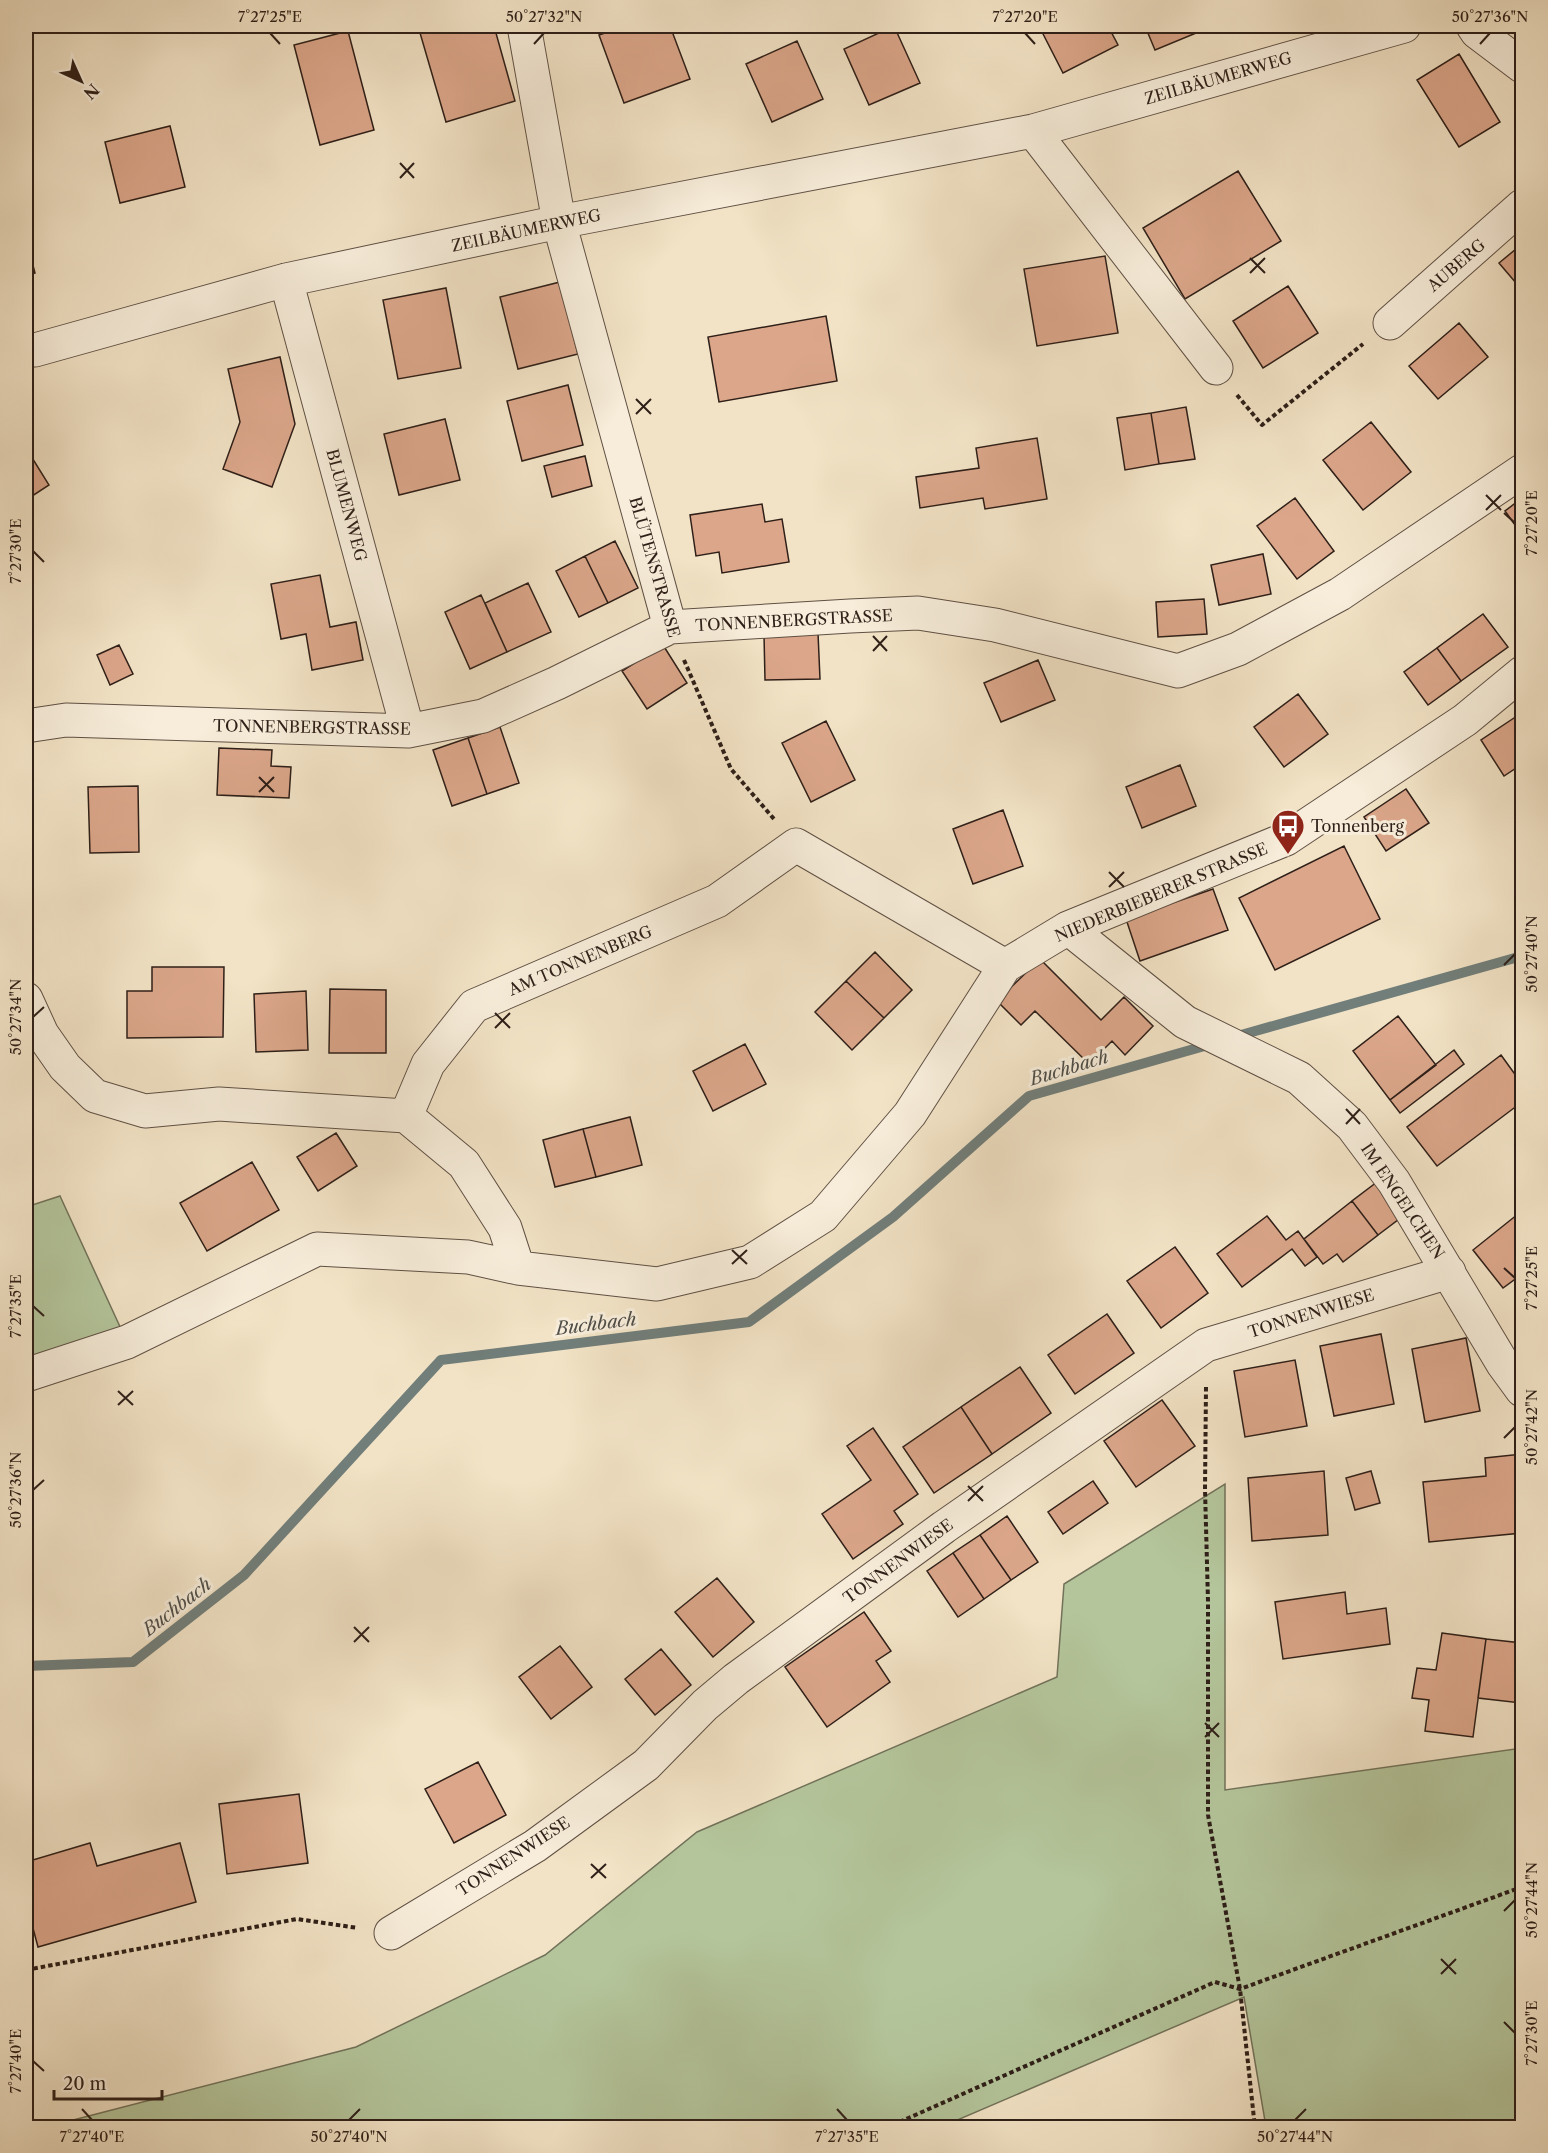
<svg xmlns="http://www.w3.org/2000/svg" width="1548" height="2153" font-family="'Libre Caslon Text',serif">
  <rect width="100%" height="100%" fill="#f2e3c6"/>
  <filter id="stains"><feTurbulence type="fractalNoise" baseFrequency=".00333" numOctaves="4"/><feColorMatrix values="0 0 0 0 .2 0 0 0 0 .09 0 0 0 0 .02 0 0 0 .5 -.17"/></filter>
  <radialGradient id="worn" r=".72"><stop offset=".6" stop-color="#630" stop-opacity="0"/><stop offset="1" stop-color="#630" stop-opacity=".3"/></radialGradient>
  <path fill="#b4c59b" stroke="#71725a" stroke-width="1.5" d="M60 1196 127 1342 26 1375V1207Z
    M1225 1484V1790L1522 1748V2127H1266L1244 1997 941 2127H46L356 2047 545 1955 697 1832 1057 1677 1064 1584Z"/>
  <g fill="none" stroke-linecap="round" stroke-linejoin="round">
    <path stroke="#717e7a" stroke-width="10" d="M1234 1037 1522 956
      M26 1666 133 1662 244 1575 441 1360 749 1322 893 1217 1029 1096 1208 1045"/>
  </g>
  <path fill="#dba68a" stroke="#2e1f18" stroke-width="1.5" d="M418 26H494L515 101 446 122Z
    M626 26H670L690 79 624 103 599 35Z
    M894 26 920 83 869 105 844 49Z
    M1039 26H1108L1118 45 1063 73Z
    M1145 26H1213L1155 50Z
    M348 31 374 130 320 145 294 45Z
    M797 41 823 99 772 122 746 64Z
    M1459 54 1500 122 1459 147 1417 80Z
    M170 126 185 187 120 203 105 142Z
    M1238 171 1281 241 1185 299 1143 228Z
    M26 239 35 273 26 276Z
    M1522 244V290L1499 263Z
    M1105 256 1118 333 1037 346 1024 269Z
    M560 282 578 354 518 369 500 297Z
    M1288 286 1318 333 1263 368 1233 321Z
    M446 288 461 368 398 379 383 300Z
    M826 316 837 381 719 402 708 337Z
    M1459 323 1488 357 1438 399 1409 366Z
    M280 357 295 424 272 487 223 469 240 422 228 369Z
    M568 385 583 445 522 461 507 401Z
    M1186 407 1195 459 1159 464 1151 413Z
    M1151 413 1159 464 1125 470 1117 418Z
    M445 419 460 480 399 495 384 434Z
    M1371 422 1411 472 1363 510 1323 460Z
    M1037 438 1047 499 985 509 983 498 920 508 916 477 979 468 976 448Z
    M26 448 49 485 26 500Z
    M585 456 592 486 552 497 544 466Z
    M1295 498 1334 551 1297 579 1257 526Z
    M1522 498V535L1505 511Z
    M762 504 765 522 782 519 789 562 722 573 719 552 696 556 690 515Z
    M615 541 638 588 608 603 585 556Z
    M1263 554 1271 594 1219 605 1211 565Z
    M585 556 608 603 579 617 556 571Z
    M320 575 330 627 356 622 363 660 312 670 306 634 281 639 271 584Z
    M528 583 551 632 507 652 485 603Z
    M481 595 507 652 470 669 445 612Z
    M1204 599 1207 634 1158 637 1156 602Z
    M1483 614 1508 647 1461 681 1437 648Z
    M818 633 820 679 765 680 764 635Z
    M119 645 133 674 110 685 97 655Z
    M663 645 687 683 647 709 622 671Z
    M1437 648 1461 681 1428 705 1404 672Z
    M1038 660 1055 700 1001 722 984 683Z
    M1298 694 1328 734 1284 767 1254 727Z
    M1517 716 1522 725V764L1504 776 1481 740Z
    M826 721 855 780 811 802 782 743Z
    M500 727 519 783 487 794 468 738Z
    M468 738 487 794 452 806 433 750Z
    M219 748 272 750 271 766 291 767 289 798 217 795Z
    M1180 765 1196 806 1142 828 1126 787Z
    M138 786 139 852 90 853 88 787Z
    M1406 789 1429 823 1386 851 1364 817Z
    M1003 810 1023 866 973 884 953 829Z
    M1344 846 1380 919 1275 970 1239 898Z
    M1213 889 1228 930 1140 961 1126 919Z
    M875 952 912 990 884 1018 846 981Z
    M1040 959 1101 1020 1124 997 1153 1026 1125 1055 1112 1041 1089 1064 1035 1011 1021 1025 997 1001Z
    M152 967H224L223 1037 127 1038V991H152Z
    M846 981 884 1018 852 1050 815 1012Z
    M330 989 386 990V1053H329Z
    M306 991 308 1050 256 1052 254 994Z
    M1398 1016 1436 1065 1390 1100 1353 1051Z
    M745 1044 766 1084 713 1111 693 1071Z
    M1454 1050 1464 1064 1400 1113 1390 1100Z
    M1501 1055 1522 1084V1102L1437 1166 1407 1127Z
    M630 1117 642 1165 596 1177 583 1129Z
    M583 1129 596 1177 555 1187 543 1140Z
    M336 1133 357 1166 318 1191 297 1157Z
    M252 1162 279 1210 207 1251 180 1203Z
    M1377 1182 1403 1216 1378 1235 1352 1201Z
    M1352 1201 1378 1235 1343 1262 1337 1254 1323 1264 1304 1239Z
    M1518 1214 1522 1220V1274L1503 1288 1473 1250Z
    M1267 1216 1286 1240 1298 1231 1317 1257 1305 1266 1292 1249 1242 1287 1217 1254Z
    M1175 1247 1208 1293 1161 1328 1127 1281Z
    M1107 1314 1134 1353 1075 1394 1048 1355Z
    M1381 1334 1394 1404 1334 1416 1320 1346Z
    M1466 1338 1480 1411 1425 1422 1412 1349Z
    M1295 1360 1307 1426 1245 1437 1234 1371Z
    M1020 1367 1051 1413 992 1454 961 1407Z
    M1162 1400 1195 1446 1136 1487 1104 1441Z
    M961 1407 992 1454 934 1493 903 1447Z
    M873 1428 918 1494 894 1511 903 1524 853 1559 822 1514 871 1480 847 1446Z
    M1522 1454V1533L1429 1542 1423 1482 1486 1476 1485 1458Z
    M1324 1471 1328 1535 1252 1541 1248 1478Z
    M1371 1471 1380 1503 1355 1510 1346 1478Z
    M1093 1481 1108 1503 1063 1534 1048 1512Z
    M1007 1516 1038 1562 1011 1580 980 1535Z
    M980 1535 1011 1580 984 1599 953 1553Z
    M953 1553 984 1599 958 1617 927 1571Z
    M717 1578 754 1622 713 1657 675 1612Z
    M1345 1592 1347 1614 1386 1608 1390 1644 1283 1659 1275 1602Z
    M864 1612 891 1651 876 1661 890 1682 827 1727 785 1667Z
    M1442 1633 1486 1639 1473 1737 1425 1731 1429 1700 1412 1698 1417 1668 1436 1670Z
    M1486 1639 1522 1643 1521 1703 1478 1698Z
    M560 1646 592 1687 551 1719 519 1677Z
    M661 1649 691 1685 655 1715 625 1679Z
    M478 1762 506 1815 454 1843 425 1789Z
    M299 1794 308 1863 227 1874 219 1804Z
    M90 1843 97 1866 180 1843 196 1902 38 1947 26 1902V1862Z"/>
  <g fill="none" stroke-linecap="round" stroke-linejoin="round">
    <defs>
      <path id="minor" d="M524 26 559 222 670 627
        M1473 26 1477 32 1522 66
        M1033 131 1216 368
        M286 280 408 731
        M1390 323 1522 206
        M26 349 35 350 286 280 559 222 1033 131 1404 26
        M26 726 66 720 408 731 483 716 557 683 670 627 850 616 918 613 995 625 1178 671 1238 649 1340 594 1522 471
        M1068 928 1185 1022 1299 1078 1352 1126 1394 1182 1503 1364 1522 1390
        M26 999 42 1034 65 1067 95 1096 145 1111 219 1104 406 1116 464 1164 505 1228 518 1268
        M406 1116 428 1064 474 1006 717 901 796 845 1005 966
        M26 1375 127 1342 317 1249 468 1257 518 1268 657 1284 750 1262 823 1216 910 1114 1005 966 1068 928 1286 839 1465 720 1522 673
        M391 1933 535 1846 646 1765 705 1705 736 1679 944 1527 1206 1345 1449 1272"/>
    </defs>
    <use href="#minor" stroke="#5f5044" stroke-width="35"/>
    <path stroke="#2e1f18" stroke-width="4" stroke-dasharray="4.5 3" stroke-linecap="butt" d="M1237 395 1262 425 1363 344
      M684 660 731 769 774 819
      M1206 1387 1205 1489 1208 1601V1815L1240 1989 1255 2128
      M26 1970 297 1919 358 1928
      M886 2128 1215 1982 1240 1989 1522 1887"/>
    <use href="#minor" stroke="#f7edda" stroke-width="33"/>
  </g>
  <path fill="none" stroke="#2e1f18" stroke-width="2" d="M270 33 280 44M1025 33 1035 44M534 44 544 33M1480 44 1490 33M400 163 414 178M400 178 414 163M1250 258 1265 273M1250 273 1265 258M636 399 651 414M636 414 651 399M1486 495 1501 510M1486 510 1501 495M1504 513 1515 523M33 551 44 562M873 636 887 651M873 651 887 636M259 777 274 792M259 792 274 777M1109 872 1124 887M1109 887 1124 872M1504 965 1515 954M495 1013 510 1028M33 1017 44 1007M495 1028 510 1013M1346 1109 1360 1124M1346 1124 1360 1109M732 1250 747 1264M732 1264 747 1250M1504 1268 1515 1278M33 1306 44 1316M118 1391 133 1405M118 1405 133 1391M1504 1438 1515 1427M968 1486 983 1501M33 1490 44 1480M968 1501 983 1486M354 1627 369 1642M354 1642 369 1627M1205 1723 1219 1737M1205 1737 1219 1723M591 1864 606 1878M591 1878 606 1864M1504 1911 1515 1900M1441 1959 1456 1974M1441 1974 1456 1959M1504 2022 1515 2033M33 2061 44 2071M82 2109 92 2120M837 2109 847 2120M349 2120 360 2109M1295 2120 1306 2109"/>
  <defs>
    <symbol id="bus-pin" viewBox="-11 -11 22 30"><path d="M0 17L-7.5 6A9.5 9.5 0 1 1 7.5 6Z" fill="#8f2418" stroke="#f7edda"/><path d="M-5-6H5V4H4V6H2V4H-2V6H-4V4H-5ZM-3.5-4V0h7V-4ZM-3.5 1.2v1.5H-2V1.2ZM2 1.2v1.5H3.5V1.2Z" fill="#fff"/></symbol>
  </defs>
  <g fill-rule="evenodd">
    <use href="#bus-pin" x="1269" y="807" width="38" height="52"/>
  </g>
  <g text-anchor="middle" stroke-width="6" stroke-linejoin="round" paint-order="stroke">
    <g font-size="16" fill="#2e1f18" stroke="#f7edda">
      <text transform="translate(1218 78) rotate(-16)" y="6">ZEILBÄUMERWEG</text>
      <text transform="translate(526 230) rotate(-12)" y="6">ZEILBÄUMERWEG</text>
      <text transform="translate(1456 265) rotate(-41)" y="6">AUBERG</text>
      <text transform="translate(347 505) rotate(75)" y="6">BLUMENWEG</text>
      <text transform="translate(655 567) rotate(74)" y="6">BLÜTENSTRASSE</text>
      <text transform="translate(794 620) rotate(-3)" y="6">TONNENBERGSTRASSE</text>
      <text transform="translate(312 727) rotate(1)" y="6">TONNENBERGSTRASSE</text>
      <text transform="translate(1161 892) rotate(-23)" y="6">NIEDERBIEBERER STRASSE</text>
      <text transform="translate(580 960) rotate(-23)" y="6">AM TONNENBERG</text>
      <text transform="translate(1403 1201) rotate(56)" y="6">IM ENGELCHEN</text>
      <text transform="translate(1311 1313) rotate(-17)" y="6">TONNENWIESE</text>
      <text transform="translate(898 1561) rotate(-36)" y="6">TONNENWIESE</text>
      <text transform="translate(513 1856) rotate(-33)" y="6">TONNENWIESE</text>
    </g>
    <g font-size="16" fill="#2e1f18" stroke="#f7edda" text-anchor="start">
      <text x="1311" y="832">Tonnenberg</text>
    </g>
    <g font-size="18" font-style="italic" fill="#4f4e49" stroke="#f7edda">
      <text transform="translate(1069 1068) rotate(-17)" y="6">Buchbach</text>
      <text transform="translate(596 1324) rotate(-7)" y="6">Buchbach</text>
      <text transform="translate(177 1607) rotate(-38)" y="6">Buchbach</text>
    </g>
  </g>
  <rect width="1548" height="2153" fill="none" stroke="#f2e3c6" stroke-width="66"/>
  <g transform="translate(81 81) rotate(135)" stroke="#f7edda" stroke-width="4.5" paint-order="stroke">
  <path d="M0-4.5L10 22L0 15L-10 22Z" fill="#2e1f18"/>
  <text y="-9" font-size="16" font-weight="bold" text-anchor="middle" fill="#2e1f18">N</text>
  </g>
  <path d="M54 2090v9h108v-9" fill="none" stroke="#2e1f18" stroke-width="3"/>
  <text x="63" y="2090" font-size="18" fill="#2e1f18" stroke="#f7edda" stroke-width="4.5" paint-order="stroke">20 m</text>
  <rect x="33" y="33" width="1482" height="2087" fill="none" stroke="#2e1f18" stroke-width="2"/>
  <g font-size="15" text-anchor="middle" fill="#2e1f18">
    <text x="270" y="22">7°27'25"E</text>
    <text x="544" y="22">50°27'32"N</text>
    <text x="1025" y="22">7°27'20"E</text>
    <text x="1490" y="22">50°27'36"N</text>
    <text transform="translate(1532 523) rotate(-90)" y="5">7°27'20"E</text>
    <text transform="translate(16 551) rotate(-90)" y="5">7°27'30"E</text>
    <text transform="translate(1532 954) rotate(-90)" y="5">50°27'40"N</text>
    <text transform="translate(16 1017) rotate(-90)" y="5">50°27'34"N</text>
    <text transform="translate(1532 1278) rotate(-90)" y="5">7°27'25"E</text>
    <text transform="translate(16 1306) rotate(-90)" y="5">7°27'35"E</text>
    <text transform="translate(1532 1427) rotate(-90)" y="5">50°27'42"N</text>
    <text transform="translate(16 1490) rotate(-90)" y="5">50°27'36"N</text>
    <text transform="translate(1532 1900) rotate(-90)" y="5">50°27'44"N</text>
    <text transform="translate(1532 2033) rotate(-90)" y="5">7°27'30"E</text>
    <text transform="translate(16 2061) rotate(-90)" y="5">7°27'40"E</text>
    <text x="92" y="2142">7°27'40"E</text>
    <text x="349" y="2142">50°27'40"N</text>
    <text x="847" y="2142">7°27'35"E</text>
    <text x="1295" y="2142">50°27'44"N</text>
  </g>
  <rect width="100%" height="100%" filter="url(#stains)"/>
  <rect width="100%" height="100%" fill="url(#worn)"/>
</svg>
